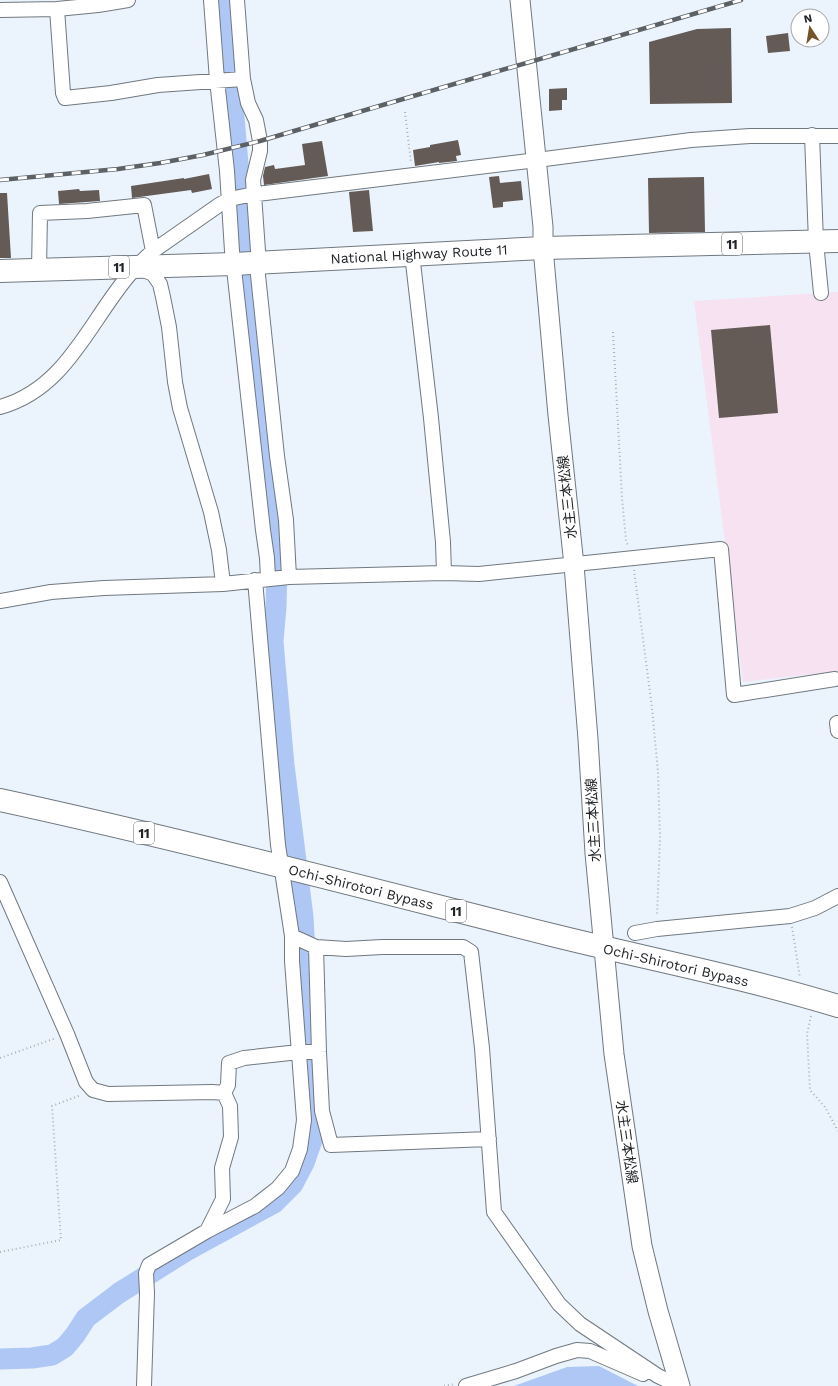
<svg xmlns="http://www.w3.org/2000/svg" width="838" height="1386" font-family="'Work Sans','Noto Sans JP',sans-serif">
  <rect width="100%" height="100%" fill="#ebf4fc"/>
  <path fill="#f6e2f0" d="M838 292V671L743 682 694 301Z"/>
  <path fill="#aec7f5" d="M599 1366 638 1386H514L567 1367Z"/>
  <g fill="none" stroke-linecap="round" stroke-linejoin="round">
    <path stroke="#aec7f5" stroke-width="21" d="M0 1359 32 1358 52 1355 65 1347 75 1335 86 1318 119 1293 186 1251 274 1203 293 1184 304 1163 312 1140 314 1113 303 917 284 765 275 665 273 641 276 607 277 567 248 281 224 0"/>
  </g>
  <path fill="#645a56" d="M731 28 732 103 650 104 649 42 697 29Z
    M788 33 790 51 768 53 766 36Z
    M567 88V100H562V110L549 111V89Z
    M458 140 461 155 456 156 457 161 439 163V162L415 166 413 150 430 147V145Z
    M322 141 328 176 264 185 263 176 265 167 274 165 275 169 305 165 302 144Z
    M209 174 212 189 192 193 191 190 132 198 131 186 184 178V179Z
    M499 176 500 183 521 181 523 200 503 202V207L493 208 489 177Z
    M704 177 705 232 649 233 648 178Z
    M79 189 80 191 99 190 100 201 59 204 58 191Z
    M369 190 373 231 353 232 349 192Z
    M0 193H7L11 258H0Z
    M770 325 778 413 719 418 711 330Z"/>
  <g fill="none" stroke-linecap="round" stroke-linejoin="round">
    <defs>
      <path id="street" d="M128 0 98 5 57 9 63 93 65 98 111 93 158 85 243 79
        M211 0 217 80 227 171 232 251 263 530 267 558 268 579
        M237 0 243 79 248 103 256 120 260 141V151L253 180 258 251V275L277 456 286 520 289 577
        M0 10 57 9
        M812 135 816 242 821 293
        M412 254 431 418 443 542 444 573
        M139 268 153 274 160 284 163 297 169 327 175 382 180 408 211 512 219 550 223 584
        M39 270 40 213 87 211 144 205 153 251
        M0 407C66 389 89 322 129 275 137 266 145 258 153 251L219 205 230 199 249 195 537 160 691 140 750 136H838
        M0 601 51 592 104 588 223 584 289 577 444 573 479 574 721 549 734 695 835 679
        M837 723 838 731
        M0 882 67 1034 86 1082 93 1090 108 1094 212 1092 224 1093
        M635 933 657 929 790 916 815 908 838 896
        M292 936 316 947 346 949 382 947H463L471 952 482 1048 494 1212 559 1304 580 1324 658 1376 679 1386
        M316 947 319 1052 322 1111 331 1145 489 1139
        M207 1231 255 1206 278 1188 292 1171 300 1149 304 1120 292 961V936L278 845 255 580
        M144 1386 147 1293 146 1273 149 1265 207 1231 223 1199 222 1168 231 1137 230 1106 224 1093 228 1085 229 1063 244 1058 299 1052H319
        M466 1386 516 1371 556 1356 577 1350 590 1351 643 1374"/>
      <path id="secondary" d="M520 0 543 227V248L558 415 574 565 588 739 595 853 614 1054 642 1246 658 1311 680 1386"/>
      <path id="highway" d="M0 271 234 264 543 248 838 241
        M0 800C184 840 366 888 548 934 644 958 743 977 838 1006"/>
    </defs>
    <use href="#street" stroke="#70787f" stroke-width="16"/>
    <use href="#secondary" stroke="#70787f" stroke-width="21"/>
    <use href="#highway" stroke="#70787f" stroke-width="24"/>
    <path stroke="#a8afb6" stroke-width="2" stroke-dasharray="1 3" stroke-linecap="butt" d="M405 112 411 163
      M613 332 622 498 626 540 628 546
      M634 570 652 708 658 772 660 838 657 916
      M792 927 800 978
      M811 1016 807 1034 810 1090 825 1107 838 1131
      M0 1058 56 1038
      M0 1252 61 1240 52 1106 81 1095
      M444 1386 455 1384"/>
    <use href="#street" stroke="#fff" stroke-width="14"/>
    <use href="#secondary" stroke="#fff" stroke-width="19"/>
    <use href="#highway" stroke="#fff" stroke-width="22"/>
    <defs>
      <path id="rail" d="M0 180 118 169 160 163 203 155 260 141 741 0"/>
    </defs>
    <use href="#rail" stroke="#5c6166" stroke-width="4.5"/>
    <use href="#rail" stroke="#fff" stroke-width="3" stroke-dasharray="9" stroke-linecap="butt"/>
  </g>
  <g text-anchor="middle" stroke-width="4" stroke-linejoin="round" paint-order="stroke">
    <g fill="#fff" stroke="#646668" stroke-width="1">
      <rect x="722" y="233" width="20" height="22" rx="3"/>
      <rect x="109" y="256" width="20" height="22" rx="3"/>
      <rect x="134" y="822" width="20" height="22" rx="3"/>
      <rect x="446" y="900" width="20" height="22" rx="3"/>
    </g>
    <g font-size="13" font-weight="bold" fill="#212427">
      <text x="732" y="249">11</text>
      <text x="119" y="272">11</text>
      <text x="144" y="838">11</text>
      <text x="456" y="916">11</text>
    </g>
    <g font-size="14" fill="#212427" stroke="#fff">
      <text transform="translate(419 254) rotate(-3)" y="5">National Highway Route 11</text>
      <text transform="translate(567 497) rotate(-96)" y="5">水主三本松線</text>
      <text transform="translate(593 820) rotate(-93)" y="5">水主三本松線</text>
      <text transform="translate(361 887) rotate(14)" y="5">Ochi-Shirotori Bypass</text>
      <text transform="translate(676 965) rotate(13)" y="5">Ochi-Shirotori Bypass</text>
      <text transform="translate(627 1142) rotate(82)" y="5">水主三本松線</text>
    </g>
  </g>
  <g transform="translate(810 28) rotate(348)"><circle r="19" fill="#ffffff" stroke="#a6a7a9"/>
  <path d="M0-3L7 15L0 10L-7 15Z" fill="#74542a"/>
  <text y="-6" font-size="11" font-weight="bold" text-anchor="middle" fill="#212427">N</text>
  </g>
</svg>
